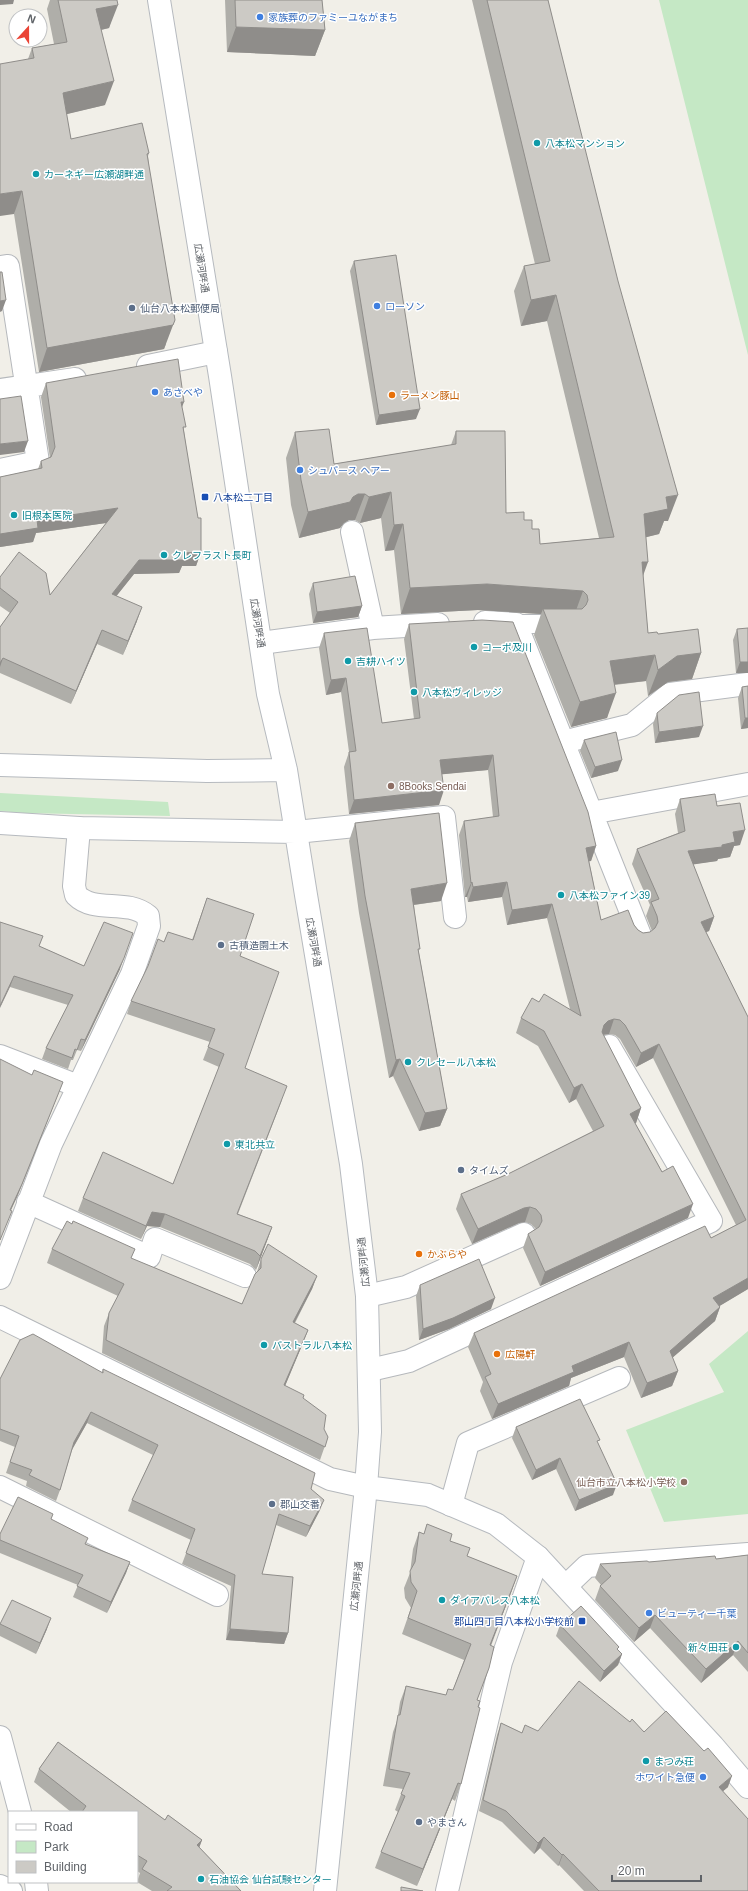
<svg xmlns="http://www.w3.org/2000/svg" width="748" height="1891" font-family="Helvetica,'Noto Sans JP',sans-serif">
  <rect width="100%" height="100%" fill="#f1efe8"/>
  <path fill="#c5e8c5" d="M659 0H748V355Z
    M0 793 168 802 170 816 23 813 0 811Z
    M748 1331V1514L664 1522 626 1430 724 1392 709 1364Z"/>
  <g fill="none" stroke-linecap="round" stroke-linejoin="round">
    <defs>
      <path id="lane" d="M516 624H561"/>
      <path id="street" d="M0 267 8 266 38 462 0 470
        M148 366 216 352
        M0 390 75 379
        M352 532 373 628
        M485 622 516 624 640 935
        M261 643 373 628 438 624
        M563 742 632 725 670 694 748 684
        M591 813 748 784
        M296 832 444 817 455 917
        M0 1056 78 1086
        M28 1202 149 1257 155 1239 245 1276
        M0 1278 51 1144 132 974 149 926 148 916C126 898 95 914 76 895L74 886 79 828
        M367 1296 406 1287 524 1234
        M0 1317 330 1479 366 1487
        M370 1370 409 1361 711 1221 609 1046
        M0 1487 217 1595
        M451 1505 468 1443 619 1378
        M566 1586 587 1566 748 1554
        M0 1737 20 1812
        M36 1882 37 1891
        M0 1886 11 1891
        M447 1891 501 1662 538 1557"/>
      <path id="secondary" d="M159 0 220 376 268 694 286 770 306 895 351 1164 367 1296 370 1432 366 1487 325 1891
        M0 765 207 771 286 770
        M0 823 79 828 296 832
        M366 1487 428 1495 496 1524 538 1557 713 1746 748 1787"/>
    </defs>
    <use href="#lane" stroke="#b5b8bc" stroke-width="20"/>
    <use href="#street" stroke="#b5b8bc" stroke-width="24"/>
    <use href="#secondary" stroke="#b6babf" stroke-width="24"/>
    <use href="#lane" stroke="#fff" stroke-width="18"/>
    <use href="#street" stroke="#fff" stroke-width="22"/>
    <use href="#secondary" stroke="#fff" stroke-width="22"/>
  </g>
  <path fill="#afaea9" d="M50 0H117L109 28 101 30 105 105 66 114 71 139 149 153 148 156 166 344 164 349 39 372 14 214 28 59 32 48 54 44 47 9Z
    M225 0H322L325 30 315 56 227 52Z
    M472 0H548L668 521H664L659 534 646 537 643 577 648 633 658 634 701 653 692 679 668 682 648 696 646 681 615 685 607 718 571 727 534 635 541 614 478 610 401 614 394 550 385 551 381 518 360 523 355 520H349L344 523 340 528 299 538 291 505 286 458 295 432 334 464 451 445 456 431 506 513 524 520 532 529 540 544 599 538 547 321 521 326 514 291 524 266 535 264Z
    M354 261 416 419 376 425 350 271Z
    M46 383 182 408 184 431 201 552 196 566H182L179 573 134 574 116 596 137 621 123 655 97 644 71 704 0 673V627L10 613 0 606V577L50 595 106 523 36 533 33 542 0 547V477L38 469 41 461 50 458 41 397Z
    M313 583 362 606 358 617 313 623 309 594Z
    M409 624 596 846 591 861H589L601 920 634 925 638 930 643 933 650 932 652 931 646 916 650 905 632 864 637 849 678 833 675 814 680 799 717 806 740 845 734 846 730 857 718 859 717 861 693 864 714 917 709 931 706 932 748 1017V1289L719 1306 720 1307 715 1321 672 1358 678 1371 672 1386 641 1398 624 1357 571 1378 569 1386 492 1419 480 1391 483 1382 468 1347 474 1333 711 1238 736 1225 653 1058 636 1067 620 1039 615 1035 609 1034 603 1035 641 1108 636 1123H635L688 1218 540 1286 523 1248 528 1234 536 1229 531 1224 525 1222 519 1223 472 1244 456 1209 461 1194 508 1174 593 1131 576 1099 569 1103 538 1046 516 1033 521 1018 539 1002 570 1009 547 918 507 925 502 897 468 902 467 897H465L459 835 464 821 493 817 488 770 442 774 439 805 349 814 344 767 349 752 341 692 326 695 319 648 324 633 382 723 414 719 404 639Z
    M737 629 748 673H736L733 640Z
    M748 686V728L741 729 738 698 742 687Z
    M657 713 699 737 655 743 653 724Z
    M584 740 618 771 591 778 580 751Z
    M355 823 441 901 414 905 419 953 447 1109 440 1126 419 1131 393 1076 389 1078 359 913 349 841Z
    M207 898 240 956 245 1068 282 1100 238 1214 272 1227 256 1270 250 1264 160 1227 147 1226 141 1239 78 1211 83 1198 173 1184 219 1067 203 1060 210 1042 127 1014 131 1001 192 940Z
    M0 922 39 946 84 966 120 969 81 1051 77 1050 73 1060H71L68 1069 42 1059 46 1048 68 1005 10 987Z
    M52 1249 132 1259 242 1304 257 1272 261 1259 317 1276 312 1289 295 1323 308 1330 303 1343 285 1386 303 1398 328 1437 320 1460 102 1353 104 1326 109 1313 118 1296 47 1263Z
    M420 1285 491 1309 449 1329 419 1340 416 1296Z
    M103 1369 311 1489 320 1510 306 1537 276 1525 262 1574 288 1633 284 1644 226 1640 231 1586 182 1564 191 1540 128 1511 132 1500 153 1455 87 1423 72 1450 60 1490 56 1501 26 1486 27 1481 6 1473 15 1447 0 1441V1379L102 1372Z
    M516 1427 598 1443 613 1495 575 1511 556 1469 532 1480 512 1438Z
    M51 1519 86 1545 130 1562 126 1573 107 1613 73 1597 78 1585 0 1553V1534Z
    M427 1524 450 1541 467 1556 517 1576 491 1646 489 1668 477 1700 478 1707 461 1784 455 1801 452 1799 417 1886 375 1868 381 1852 398 1812 395 1810 403 1789 383 1786 393 1732 397 1721 400 1702 406 1686 446 1695 453 1690 464 1660 402 1634 411 1608 405 1598 404 1588 410 1573 413 1549 419 1532 424 1534Z
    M748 1555V1672L733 1655 701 1683 650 1628 634 1642 595 1600 600 1586 601 1585 595 1578 600 1564 716 1559Z
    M0 1623 47 1629 36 1654 0 1636Z
    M560 1625 618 1650 622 1654 618 1665 600 1682 556 1636Z
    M630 1722 728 1787 723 1791 748 1891H584L559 1865 558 1866 540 1848 534 1854 502 1822 479 1811 497 1735 501 1723 522 1733Z
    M58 1742 165 1820 168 1815 202 1840 199 1847 241 1891H152L137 1882 140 1873 137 1871V1812H71L34 1782 39 1769Z"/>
  <path fill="#8f8d8a" d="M0 0H14L13 4 0 5Z
    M118 5 109 28 87 33 96 9Z
    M236 27 325 30 315 56 227 52Z
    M114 81 105 105 55 117 63 93Z
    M22 191 14 214 0 216V194Z
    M556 295 547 321 521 326 531 300Z
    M6 300 2 311 0 312V301Z
    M175 320 164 349 39 372 47 348Z
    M181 402H184L179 415Z
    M420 409 416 419 376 425 379 415Z
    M28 441 24 452 0 455V444Z
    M391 492 381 518 360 523 369 497Z
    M358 494H365L355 520H349L344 523 340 528 299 538 308 512Z
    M678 495 668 521H664L659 534 635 540 644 514 666 497Z
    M118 508 113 522 36 533 33 542 0 547V534L37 520Z
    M403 524 394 550 385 551 394 525Z
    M201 552 196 566H182L179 573 134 574 107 608 112 594 139 560 184 553Z
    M642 562H648L639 587Z
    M487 584 583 591 574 616 543 609 541 614 478 610 401 614 410 588Z
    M362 606 358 617 313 623 317 612Z
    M142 607 137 621 123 655 128 641Z
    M102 630 97 644 71 704 76 691Z
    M701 653 692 679 668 682 648 696 658 670 677 656Z
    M655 655 646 681 600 686 610 661Z
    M3 658 0 667V663Z
    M740 662H748V673H736Z
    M346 678 341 692 326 695 331 680Z
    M616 693 607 718 571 727 580 702Z
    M745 718H748V728L741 729Z
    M703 726 699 737 655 743 659 732Z
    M493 755 488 770 435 775 440 760Z
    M622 760 618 771 591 778 595 767Z
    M444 790 439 805 349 814 354 800Z
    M745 830 740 845 734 846 730 857 718 859 717 861 683 866 688 851 722 845 733 832Z
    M596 846 591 861 581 863 586 848Z
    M472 882 467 897H465L471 883Z
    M507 882 502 897 468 902 473 887Z
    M447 883 441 901 405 906 411 889Z
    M552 904 547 918 507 925 512 910Z
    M714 917 709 931 696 936 701 922Z
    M124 958 120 969 81 1051 85 1040Z
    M14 976 10 987 0 1008V1006Z
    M614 1019 609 1034 602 1035 598 1039 604 1025 608 1021Z
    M659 1044 653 1058 636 1067 641 1053Z
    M400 1059 393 1076 389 1078 396 1060Z
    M63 1082 18 1195 6 1221 10 1210Z
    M582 1084 576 1099 569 1103 574 1088Z
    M641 1108 636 1123 625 1128 630 1114Z
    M447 1109 440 1126 419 1131 425 1113Z
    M693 1204 688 1218 540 1286 545 1272Z
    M530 1207 525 1222 519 1223 472 1244 478 1229 524 1208Z
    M152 1212 165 1214 160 1227 147 1226 141 1239 146 1226Z
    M272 1227 267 1241 256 1270 260 1256Z
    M317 1276 312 1289 288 1335 293 1322Z
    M748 1278V1289L708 1313 713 1298Z
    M495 1298 491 1309 449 1329 419 1340 423 1329Z
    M720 1307 715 1321 664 1365 670 1351Z
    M308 1330 303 1343 280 1398 284 1385Z
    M629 1342 624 1357 571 1378 569 1386 492 1419 498 1404 572 1366Z
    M678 1371 672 1386 641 1398 647 1383Z
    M91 1412 87 1423 70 1453 74 1442Z
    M560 1458 556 1469 532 1480 536 1470Z
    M617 1484 613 1495 575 1511 579 1500Z
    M324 1500 320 1510 306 1537 310 1526Z
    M130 1562 126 1573 107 1613 111 1602Z
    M517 1576 511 1593 484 1662 490 1645Z
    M655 1615 650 1628 634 1642 639 1628Z
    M51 1618 47 1629 36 1654 40 1643Z
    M230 1629 288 1633 284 1644 226 1640Z
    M738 1641 733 1655 701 1683 706 1669Z
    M622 1654 618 1665 600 1682 604 1671Z
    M732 1776 728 1787 715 1798 719 1787Z
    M458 1783 452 1799 417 1886 423 1869Z
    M544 1837 540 1848 534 1854 538 1843Z
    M202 1840 197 1854V1845Z
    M563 1854 559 1865 558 1866 562 1855Z"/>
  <path fill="#cccac5" stroke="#8f8d8a" d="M58 0H117L118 5 96 9 114 81 63 93 71 139 142 123 149 153 147 154 175 320 173 325 47 348 22 191 0 194V64L34 58 32 48 67 42Z
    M235 0H322L325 30 236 27Z
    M487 0H548L618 281 678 495 666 497 668 509 644 514 648 562H642L648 633 657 632 658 634 698 629 701 653 677 656 658 670 655 655 610 661 616 693 580 702 543 609H582L586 605 588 600 587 595 583 591 487 584 410 588 403 524 394 525 391 492 369 497 365 494H358L353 497 350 502 308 512 301 480 295 432 329 429 334 464 456 444V431H505L506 513 524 512V520H532V529H539L540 544 614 537 556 295 531 300 524 266 550 261Z
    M396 255 420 409 379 415 354 261Z
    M0 272H2L6 300 0 301Z
    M178 359 184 402H181L186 427H183L198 518H201V552L184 553V560H139L112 594 142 607 128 641 102 630 76 691 3 658 0 663V627L18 602 0 588V577L19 552 46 573 50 595 118 508 37 520 38 528 0 534V477L42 468 41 461 51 457 55 447 46 383Z
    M21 396 28 441 0 444V399Z
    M355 576 362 606 317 612 313 583Z
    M482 620 513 622 588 812 596 846 586 848 601 920 628 910 634 925 638 930 643 933 650 932 655 928 658 922 657 916 651 902 659 899 637 849 685 831 680 799 715 794 717 806 740 803 745 830 733 832 735 842 722 845V847L688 851 714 917 701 922 748 1017V1278L713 1298 720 1307 670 1351 678 1371 647 1383 629 1342 572 1366 574 1372 498 1404 485 1377 491 1374 474 1333 705 1226 711 1238 746 1220 659 1044 641 1053 625 1025 620 1020 614 1019 608 1021 604 1025 602 1032 641 1108 630 1114 662 1172 673 1166 693 1204 545 1272 528 1234 539 1227 542 1221 541 1215 536 1209 530 1207 524 1208 478 1229 461 1194 508 1174 604 1126 582 1084 574 1088 544 1031 521 1018 532 998 539 1002 544 994 581 1016 552 904 512 910 507 882 473 887 472 882 471 883 464 821 499 816 493 755 440 760 444 790 354 800 349 752 356 751 346 678 331 680 324 633 367 628 382 723 420 718 409 624Z
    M748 628V662H740L737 629Z
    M748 686V718H745L742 687Z
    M699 692 703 726 659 732 657 713 679 695Z
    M616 732 622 760 595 767 584 740Z
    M439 813 447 883 411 889 420 949H418L447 1109 425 1113 400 1059 396 1060 365 896 355 823Z
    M207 898 254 914 240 956 279 972 245 1068 287 1086 237 1214 272 1227 260 1256 255 1251 165 1214 152 1212 146 1226 83 1198 103 1152 173 1184 224 1054 208 1047 215 1029 131 1001 148 966 158 939 164 942 168 932 193 940Z
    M0 922 43 936 39 946 84 966 104 922 133 933 124 958 85 1040 81 1039 77 1050 75 1049 72 1058 46 1048 73 995 14 976 0 1006Z
    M0 1059 32 1075 34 1070 63 1082 22 1184 10 1210 12 1211 0 1240Z
    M67 1221 72 1224 73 1221 135 1249 131 1258 242 1304 255 1274 261 1268V1259L268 1244 317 1276 293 1322 308 1330 284 1385 304 1395 303 1398 326 1415 324 1429 328 1437 325 1447 106 1340 109 1313 124 1284 52 1249Z
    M479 1259 495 1298 453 1318 423 1329 420 1285Z
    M33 1334 103 1373V1369L315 1473 311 1489 324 1500 310 1526 279 1514 262 1574 293 1577 288 1633 230 1629 235 1575 186 1553 195 1529 132 1500 158 1445 91 1412 74 1442 60 1490 29 1475 32 1470 10 1462 19 1436 0 1429V1379L20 1340Z
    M580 1399 600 1440 597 1441 617 1484 579 1500 560 1458 536 1470 516 1427Z
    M18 1497 53 1514 51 1519 88 1538 85 1544 130 1562 111 1602 77 1586 83 1575 0 1540V1534Z
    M427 1524 452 1534 450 1541 470 1548 467 1556 517 1576 490 1645 494 1647 489 1668 477 1700 480 1701 478 1707 480 1708 461 1784 458 1783 423 1869 381 1852 405 1796 401 1794 410 1773 389 1769 398 1715H400L406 1686 446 1695 448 1689 453 1690 471 1644 408 1618 417 1591 411 1582 410 1571 415 1562 419 1532 424 1534Z
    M748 1555V1653L738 1641 706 1669 655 1615 639 1628 600 1586 611 1576 600 1564 647 1561 649 1562 715 1556 716 1559Z
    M12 1600 51 1618 40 1643 0 1624Z
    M581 1606 619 1647 617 1649 622 1654 604 1671 560 1625Z
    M579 1681 630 1722 632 1719 644 1732 666 1711 704 1751 708 1748 732 1776 719 1787 748 1819V1891H599L563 1854 562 1855 544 1837 538 1843 506 1811 483 1800 501 1723 522 1733 525 1725 538 1731Z
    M58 1742 165 1820 168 1815 202 1840 197 1845 241 1891H167L172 1887 142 1869 147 1861 137 1855V1812H82L86 1806 39 1769Z
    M401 1887 423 1891H401Z"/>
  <g fill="#3f7fe0" stroke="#fff" stroke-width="1.5">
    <circle cx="260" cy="17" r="4"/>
    <circle cx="377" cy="306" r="4"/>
    <circle cx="155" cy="392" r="4"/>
    <circle cx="300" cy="470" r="4"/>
    <circle cx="649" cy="1613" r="4"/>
    <circle cx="703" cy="1777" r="4"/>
  </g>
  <g fill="#0f9aa8" stroke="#fff" stroke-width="1.5">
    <circle cx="537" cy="143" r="4"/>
    <circle cx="36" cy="174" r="4"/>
    <circle cx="14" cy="515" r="4"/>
    <circle cx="164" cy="555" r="4"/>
    <circle cx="474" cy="647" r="4"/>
    <circle cx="348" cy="661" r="4"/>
    <circle cx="414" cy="692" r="4"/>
    <circle cx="561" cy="895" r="4"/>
    <circle cx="408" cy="1062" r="4"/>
    <circle cx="227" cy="1144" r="4"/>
    <circle cx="264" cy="1345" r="4"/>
    <circle cx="442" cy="1600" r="4"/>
    <circle cx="736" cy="1647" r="4"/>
    <circle cx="646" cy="1761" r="4"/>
    <circle cx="201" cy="1879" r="4"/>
  </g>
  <g fill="#5c6f8a" stroke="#fff" stroke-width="1.5">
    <circle cx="132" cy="308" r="4"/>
    <circle cx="221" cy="945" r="4"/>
    <circle cx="461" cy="1170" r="4"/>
    <circle cx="272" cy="1504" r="4"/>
    <circle cx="419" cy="1822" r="4"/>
  </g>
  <g fill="#e8710a" stroke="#fff" stroke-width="1.5">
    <circle cx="392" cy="395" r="4"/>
    <circle cx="419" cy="1254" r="4"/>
    <circle cx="497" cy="1354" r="4"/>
  </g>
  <g fill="#1a4fb4" stroke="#fff" stroke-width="1.5">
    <rect x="201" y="493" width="8" height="8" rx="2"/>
    <rect x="578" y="1617" width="8" height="8" rx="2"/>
  </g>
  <g fill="#8d6e63" stroke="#fff" stroke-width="1.5">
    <circle cx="391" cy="786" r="4"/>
    <circle cx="684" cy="1482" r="4"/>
  </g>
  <g text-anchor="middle" stroke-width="3" stroke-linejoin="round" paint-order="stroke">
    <g font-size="10" fill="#366cbe" stroke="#fff" text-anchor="start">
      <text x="268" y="21">家族葬のファミーユながまち</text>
      <text x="385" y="310">ローソン</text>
      <text x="163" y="396">あさべや</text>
      <text x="308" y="474">シュパース ヘアー</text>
      <text x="657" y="1617">ビューティー千葉</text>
      <text x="695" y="1781" text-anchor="end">ホワイト急便</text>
    </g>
    <g font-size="10" fill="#0d838f" stroke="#fff" text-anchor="start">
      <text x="545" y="147">八本松マンション</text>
      <text x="44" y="178">カーネギー広瀬湖畔通</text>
      <text x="22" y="519">旧根本医院</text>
      <text x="172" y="559">クレフラスト長町</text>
      <text x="482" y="651">コーポ及川</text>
      <text x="356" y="665">吉耕ハイツ</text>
      <text x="422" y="696">八本松ヴィレッジ</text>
      <text x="569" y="899">八本松ファイン39</text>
      <text x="416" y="1066">クレセール八本松</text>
      <text x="235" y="1148">東北共立</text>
      <text x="272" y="1349">パストラル八本松</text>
      <text x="450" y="1604">ダイアパレス八本松</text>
      <text x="728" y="1651" text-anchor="end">新々田荘</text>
      <text x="654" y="1765">まつみ荘</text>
      <text x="209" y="1883">石油協会 仙台試験センター</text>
    </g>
    <g font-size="10" fill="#5f6368" stroke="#fff">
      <text transform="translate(202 268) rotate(81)" y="4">広瀬河畔通</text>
      <text transform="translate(258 623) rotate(81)" y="4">広瀬河畔通</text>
      <text transform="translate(314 942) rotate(80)" y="4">広瀬河畔通</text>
      <text transform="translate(363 1262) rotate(-96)" y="4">広瀬河畔通</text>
      <text transform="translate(356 1586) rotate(-84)" y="4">広瀬河畔通</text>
    </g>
    <g font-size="10" fill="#4e5e75" stroke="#fff" text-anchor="start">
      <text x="140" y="312">仙台八本松郵便局</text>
      <text x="229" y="949">古積造園土木</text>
      <text x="469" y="1174">タイムズ</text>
      <text x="280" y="1508">郡山交番</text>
      <text x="427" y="1826">やまさん</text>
    </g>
    <g font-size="10" fill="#c56008" stroke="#fff" text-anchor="start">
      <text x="400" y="399">ラーメン豚山</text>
      <text x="427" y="1258">かぶらや</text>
      <text x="505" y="1358">広陽軒</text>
    </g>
    <g font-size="10" fill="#164399" stroke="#fff" text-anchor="start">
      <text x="213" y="501">八本松二丁目</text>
      <text x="574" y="1625" text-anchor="end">郡山四丁目八本松小学校前</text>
    </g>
    <g font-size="10" fill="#785e54" stroke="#fff" text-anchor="start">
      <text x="399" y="790">8Books Sendai</text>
      <text x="676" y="1486" text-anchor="end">仙台市立八本松小学校</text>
    </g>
  </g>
  <rect x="8" y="1811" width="130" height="72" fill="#ffffff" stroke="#bfc1c3"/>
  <rect x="16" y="1824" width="20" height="6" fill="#ffffff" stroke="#bfc1c3"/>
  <text x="44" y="1831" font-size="12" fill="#5f6368">Road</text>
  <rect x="16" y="1841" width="20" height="12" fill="#c5e8c5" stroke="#bfc1c3"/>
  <text x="44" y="1851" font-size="12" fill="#5f6368">Park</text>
  <rect x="16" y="1861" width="20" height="12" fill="#cccac5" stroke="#bfc1c3"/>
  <text x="44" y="1871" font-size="12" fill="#5f6368">Building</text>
  <g transform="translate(28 28) rotate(21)"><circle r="19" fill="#ffffff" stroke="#bfc1c3"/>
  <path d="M0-3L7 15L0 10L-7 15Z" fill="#ea4335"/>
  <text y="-6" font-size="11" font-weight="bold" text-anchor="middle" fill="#5f6368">N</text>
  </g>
  <path d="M612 1875v6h89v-6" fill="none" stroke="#5f6368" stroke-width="2"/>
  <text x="618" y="1875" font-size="12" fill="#5f6368" stroke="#ffffff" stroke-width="3" paint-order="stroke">20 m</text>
</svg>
